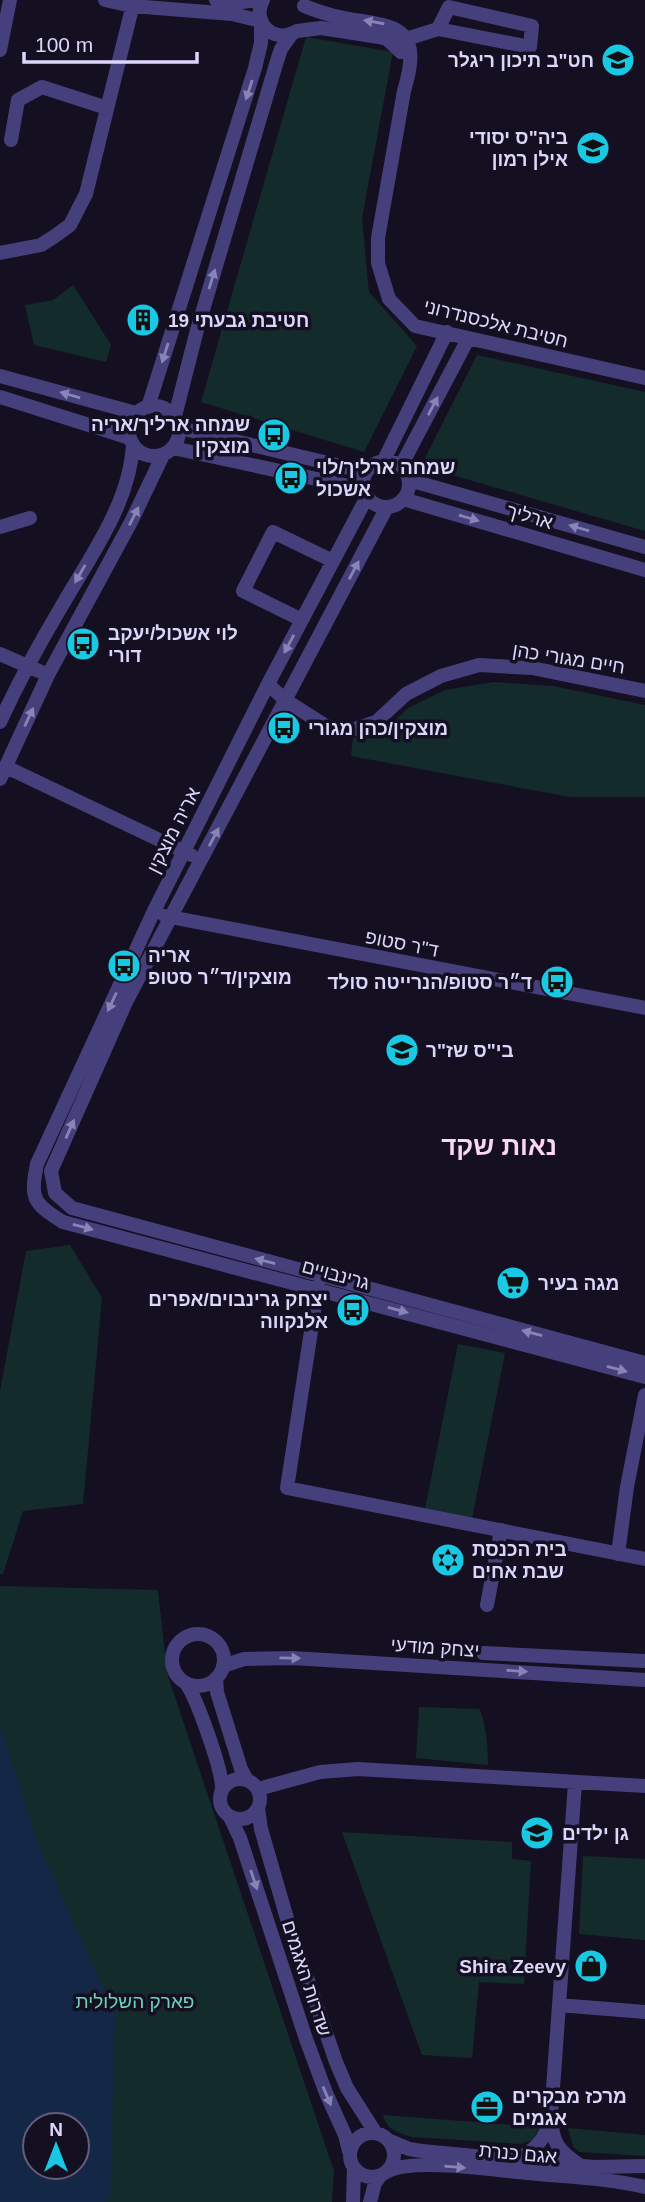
<svg xmlns="http://www.w3.org/2000/svg" width="645" height="2202" font-family="Helvetica,Heebo,sans-serif">
  <rect width="100%" height="100%" fill="#141022"/>
  <path fill="#142b2b" fill-rule="evenodd" d="M306 37 393 52 362 218 369 292 417 346 364 452 201 402Z
    M73 285 111 345 106 362 34 345 25 305 53 300Z
    M477 355 645 392V531L421 466Z
    M494 682 553 686 645 705V797H570L351 756 353 737 381 734 408 708 445 690Z
    M70 1245 102 1298 83 1504 23 1511 3 1574H0V1391L26 1251Z
    M458 1344 505 1353 472 1519 425 1509Z
    M0 1586 158 1590 167 1673 334 2171 332 2202H0ZM35 2125H77V2167H35Z
    M419 1707 479 1709C486 1720 488 1750 488 1765L416 1758Z
    M342 1832 512 1842V1859L531 1861 524 1984 479 1982 472 2058 422 2055Z
    M583 1856 645 1859V1940L579 1934Z
    M383 2115 540 2127 533 2140 520 2144 413 2137C398 2133 388 2131 383 2115Z
    M568 2128 645 2135V2156L579 2152 573 2146Z"/>
  <path fill="#152747" fill-rule="evenodd" d="M0 1724 35 1836 115 2015 110 2196 104 2202H0ZM35 2125H77V2167H35Z"/>
  <g fill="none" stroke-linecap="round" stroke-linejoin="round">
    <path stroke="#45407c" stroke-width="14" d="M105 0 132 6 232 14 261 21
      M216 0 242 2 257 0
      M263 0C251 22 273 44 295 32
      M304 6C315 10 325 14 335 16 389 28 426 19 404 91L378 238V263L389 299 415 326 645 378
      M297 31 321 28 379 37 387 39 401 52
      M396 46 406 39 438 29 530 47 532 26 449 7 438 29
      M0 50 10 0
      M11 140 18 100 42 87 107 108
      M0 253 41 245 55 236 70 225 86 194 134 0
      M0 376 136 413
      M0 397 130 438
      M129 431a25 25 0 1 1 50 0a25 25 0 1 1-50 0Z
      M148 407 255 68 261 43V23
      M175 416 197 330 277 61 281 49 291 35
      M180 428 366 472
      M173 448 363 489
      M384 460 447 332
      M363 484a23 23 0 1 1 46 0a23 23 0 1 1-46 0Z
      M401 466 468 339
      M409 480 645 547
      M367 497 268 684 153 913 37 1164C30 1199 33 1203 63 1222L645 1377
      M403 499 645 570
      M387 507 126 1002 51 1171 55 1193 72 1208 645 1363
      M0 527 30 518
      M302 620 243 591 273 532 333 561
      M0 654 48 675
      M268 684 285 700 329 728 355 729 376 722 406 694 441 676 479 665 532 668 645 691
      M0 722C18 683 38 646 60 609 89 558 130 504 133 444
      M6 767 191 855
      M0 779 48 675 131 522 163 455
      M165 916 645 1008
      M319 1279 287 1488 645 1559
      M618 1554 627 1487 645 1395
      M487 1605 501 1530
      M172 1660a26 26 0 1 1 52 0a26 26 0 1 1-52 0Z
      M483 1653 645 1661
      M223 1666 244 1659 293 1658 645 1680
      M216 1678 217 1692 241 1769 247 1780
      M186 1683C197 1699 223 1771 222 1790
      M220 1799a20 20 0 1 1 40 0a20 20 0 1 1-40 0Z
      M575 1783 551 2116C552 2143 558 2151 581 2166
      M258 1789 320 1772 358 1769 645 1786
      M258 1808 261 1829 288 1922 336 2062 347 2088 375 2132
      M230 1817 240 1838 306 2039 326 2093 345 2135 349 2151
      M559 2005 645 2012
      M350 2155a22 22 0 1 1 44 0a22 22 0 1 1-44 0Z
      M390 2141 409 2149 422 2151 594 2167 645 2166
      M517 2160C534 2150 545 2141 549 2121
      M388 2171C417 2158 493 2170 527 2173 566 2177 607 2178 645 2187
      M353 2202 354 2169
      M370 2202 375 2183 381 2175"/>
  </g>
  <defs><path id="oneway-solid" d="M-6-.8H1V-3.2L6.5 0L1 3.2V.8H-6Z" transform="scale(1.75)"/></defs>
  <g fill="#8884b5">
    <use href="#oneway-solid" transform="translate(374 22) rotate(-170)"/>
    <use href="#oneway-solid" transform="translate(249 90) rotate(108)"/>
    <use href="#oneway-solid" transform="translate(212 279) rotate(-73)"/>
    <use href="#oneway-solid" transform="translate(165 353) rotate(108)"/>
    <use href="#oneway-solid" transform="translate(70 395) rotate(-164)"/>
    <use href="#oneway-solid" transform="translate(433 406) rotate(-62)"/>
    <use href="#oneway-solid" transform="translate(134 516) rotate(-63)"/>
    <use href="#oneway-solid" transform="translate(469 518) rotate(16)"/>
    <use href="#oneway-solid" transform="translate(579 528) rotate(-164)"/>
    <use href="#oneway-solid" transform="translate(354 570) rotate(-62)"/>
    <use href="#oneway-solid" transform="translate(80 574) rotate(120)"/>
    <use href="#oneway-solid" transform="translate(289 644) rotate(118)"/>
    <use href="#oneway-solid" transform="translate(29 717) rotate(-65)"/>
    <use href="#oneway-solid" transform="translate(214 837) rotate(-62)"/>
    <use href="#oneway-solid" transform="translate(112 1002) rotate(115)"/>
    <use href="#oneway-solid" transform="translate(70 1129) rotate(-66)"/>
    <use href="#oneway-solid" transform="translate(83 1227) rotate(15)"/>
    <use href="#oneway-solid" transform="translate(265 1261) rotate(-166)"/>
    <use href="#oneway-solid" transform="translate(398 1310) rotate(15)"/>
    <use href="#oneway-solid" transform="translate(532 1333) rotate(-165)"/>
    <use href="#oneway-solid" transform="translate(617 1369) rotate(15)"/>
    <use href="#oneway-solid" transform="translate(290 1658) rotate(1)"/>
    <use href="#oneway-solid" transform="translate(517 1671) rotate(4)"/>
    <use href="#oneway-solid" transform="translate(254 1880) rotate(71)"/>
    <use href="#oneway-solid" transform="translate(327 2096) rotate(67)"/>
    <use href="#oneway-solid" transform="translate(455 2167) rotate(5)"/>
  </g>
  <defs>
    <symbol id="school-disc" viewBox="-11 -11 22 22"><circle r="9.5" fill="#19c8e3" stroke="#141022"/><path d="M0-5L7-2L0 1L-7-2ZM-4 1L0 2.5L4 1V4Q0 6-4 4Z" fill="#111"/></symbol>
    <symbol id="building-disc" viewBox="-11 -11 22 22"><circle r="9.5" fill="#19c8e3" stroke="#141022"/><path d="M-4-6H4V6H1V3H-1V6H-4ZM-2.5-4.3h1.7v1.8h-1.7ZM.8-4.3h1.7v1.8H.8ZM-2.5-1h1.7V.8h-1.7ZM.8-1h1.7V.8H.8Z" fill="#111"/></symbol>
    <symbol id="bus-disc" viewBox="-11 -11 22 22"><circle r="9.5" fill="#19c8e3" stroke="#141022"/><path d="M-5-6H5V4H4V6H2V4H-2V6H-4V4H-5ZM-3.5-4V0h7V-4ZM-3.5 1.2v1.5H-2V1.2ZM2 1.2v1.5H3.5V1.2Z" fill="#111"/></symbol>
    <symbol id="supermarket-disc" viewBox="-11 -11 22 22"><circle r="9.5" fill="#19c8e3" stroke="#141022"/><path d="M-6-5.5h2.5l.6 2H6L4.5 2H-2.5L-4.4-4H-6ZM-1.5 3.2a1.3 1.3 0 1 0 .1 0ZM3 3.2a1.3 1.3 0 1 0 .1 0Z" fill="#111"/></symbol>
    <symbol id="synagogue-disc" viewBox="-11 -11 22 22"><circle r="9.5" fill="#19c8e3" stroke="#141022"/><path d="M0-6.5L5.6 3.2H-5.6ZM0 6.5L5.6-3.2H-5.6Z" fill="#111"/></symbol>
    <symbol id="shop-disc" viewBox="-11 -11 22 22"><circle r="9.5" fill="#19c8e3" stroke="#141022"/><path d="M-5-2.5h2.3a2.7 3.5 0 0 1 5.4 0H5L5.5 6h-11ZM-1.5-2.5h3a1.5 2.3 0 0 0-3 0Z" fill="#111"/></symbol>
    <symbol id="office-disc" viewBox="-11 -11 22 22"><circle r="9.5" fill="#19c8e3" stroke="#141022"/><path d="M-6-3h4V-5.5h4V-3h4V5H-6ZM-1-4.5V-3h2v-1.5ZM-6 0V1H6V0Z" fill="#111"/></symbol>
  </defs>
  <g fill-rule="evenodd">
    <use href="#school-disc" x="599" y="41" width="38" height="38"/>
    <use href="#school-disc" x="574" y="129" width="38" height="38"/>
    <use href="#building-disc" x="124" y="301" width="38" height="38"/>
    <use href="#bus-disc" x="255" y="416" width="38" height="38"/>
    <use href="#bus-disc" x="272" y="459" width="38" height="38"/>
    <use href="#bus-disc" x="64" y="625" width="38" height="38"/>
    <use href="#bus-disc" x="265" y="709" width="38" height="38"/>
    <use href="#bus-disc" x="105" y="947" width="38" height="38"/>
    <use href="#bus-disc" x="538" y="963" width="38" height="38"/>
    <use href="#school-disc" x="383" y="1031" width="38" height="38"/>
    <use href="#supermarket-disc" x="494" y="1264" width="38" height="38"/>
    <use href="#bus-disc" x="334" y="1291" width="38" height="38"/>
    <use href="#synagogue-disc" x="429" y="1541" width="38" height="38"/>
    <use href="#school-disc" x="518" y="1814" width="38" height="38"/>
    <use href="#shop-disc" x="572" y="1947" width="38" height="38"/>
    <use href="#office-disc" x="468" y="2088" width="38" height="38"/>
  </g>
  <g text-anchor="middle" stroke-width="7" stroke-linejoin="round" paint-order="stroke">
    <g font-size="19" font-weight="bold" fill="#dbd6fa" stroke="#141022" text-anchor="start">
      <text x="594" y="67" text-anchor="end">חט"ב תיכון ריגלר</text>
      <text x="568" y="144" text-anchor="end">ביה"ס יסודי<tspan x="568" dy="22">אילן רמון</tspan></text>
      <text x="168" y="327">חטיבת גבעתי 19</text>
      <text x="250" y="431" text-anchor="end">שמחה ארליך/אריה<tspan x="250" dy="22">מוצקין</tspan></text>
      <text x="316" y="474">שמחה ארליך/לוי<tspan x="316" dy="22">אשכול</tspan></text>
      <text x="108" y="640">לוי אשכול/יעקב<tspan x="108" dy="22">דורי</tspan></text>
      <text x="308" y="735">מוצקין/כהן מגורי</text>
      <text x="148" y="962">אריה<tspan x="148" dy="22">מוצקין/ד״ר סטופ</tspan></text>
      <text x="532" y="989" text-anchor="end">ד״ר סטופ/הנרייטה סולד</text>
      <text x="426" y="1057">בי"ס שז"ר</text>
      <text x="538" y="1290">מגה בעיר</text>
      <text x="328" y="1306" text-anchor="end">יצחק גרינבוים/אפרים<tspan x="328" dy="22">אלנקווה</tspan></text>
      <text x="472" y="1556">בית הכנסת<tspan x="472" dy="22">שבת אחים</tspan></text>
      <text x="562" y="1840">גן ילדים</text>
      <text x="566" y="1973" text-anchor="end">Shira Zeevy</text>
      <text x="512" y="2103">מרכז מבקרים<tspan x="512" dy="22">אגמים</tspan></text>
    </g>
    <g font-size="19" fill="#dbd6fa" stroke="#141022">
      <text transform="translate(496 323) rotate(14)" y="7">חטיבת אלכסנדרוני</text>
      <text transform="translate(530 516) rotate(16)" y="7">ארליך</text>
      <text transform="translate(569 658) rotate(9)" y="7">חיים מגורי כהן</text>
      <text transform="translate(173 830) rotate(-63)" y="7">אריה מוצקין</text>
      <text transform="translate(402 943) rotate(11)" y="7">ד"ר סטופ</text>
      <text transform="translate(336 1274) rotate(15)" y="7">גרינבויים</text>
      <text transform="translate(435 1647) rotate(4)" y="7">יצחק מודעי</text>
      <text transform="translate(307 1978) rotate(72)" y="7">שדרות האגמים</text>
      <text transform="translate(518 2153) rotate(5)" y="7">אגם כנרת</text>
    </g>
    <g font-size="19" fill="#6ad2bc" stroke="#141022">
      <text x="135" y="2008">פארק השלולית</text>
    </g>
    <g font-size="26" font-weight="bold" fill="#fbd7ed" stroke="#141022">
      <text x="499" y="1155">נאות שקד</text>
    </g>
  </g>
  <g transform="translate(56 2146)"><circle r="33" fill="#141022" stroke="#645f78" stroke-width="2"/>
  <path d="M0-5L12 26L0 18L-12 26Z" fill="#19c8e3"/>
  <text y="-10" font-size="19" font-weight="bold" text-anchor="middle" fill="#dbd6fa">N</text>
  </g>
  <path d="M24 52v10h173v-10" fill="none" stroke="#dbd6fa" stroke-width="3.5"/>
  <text x="35" y="52" font-size="21" fill="#dbd6fa" stroke="#141022" stroke-width="5" paint-order="stroke">100 m</text>
</svg>
